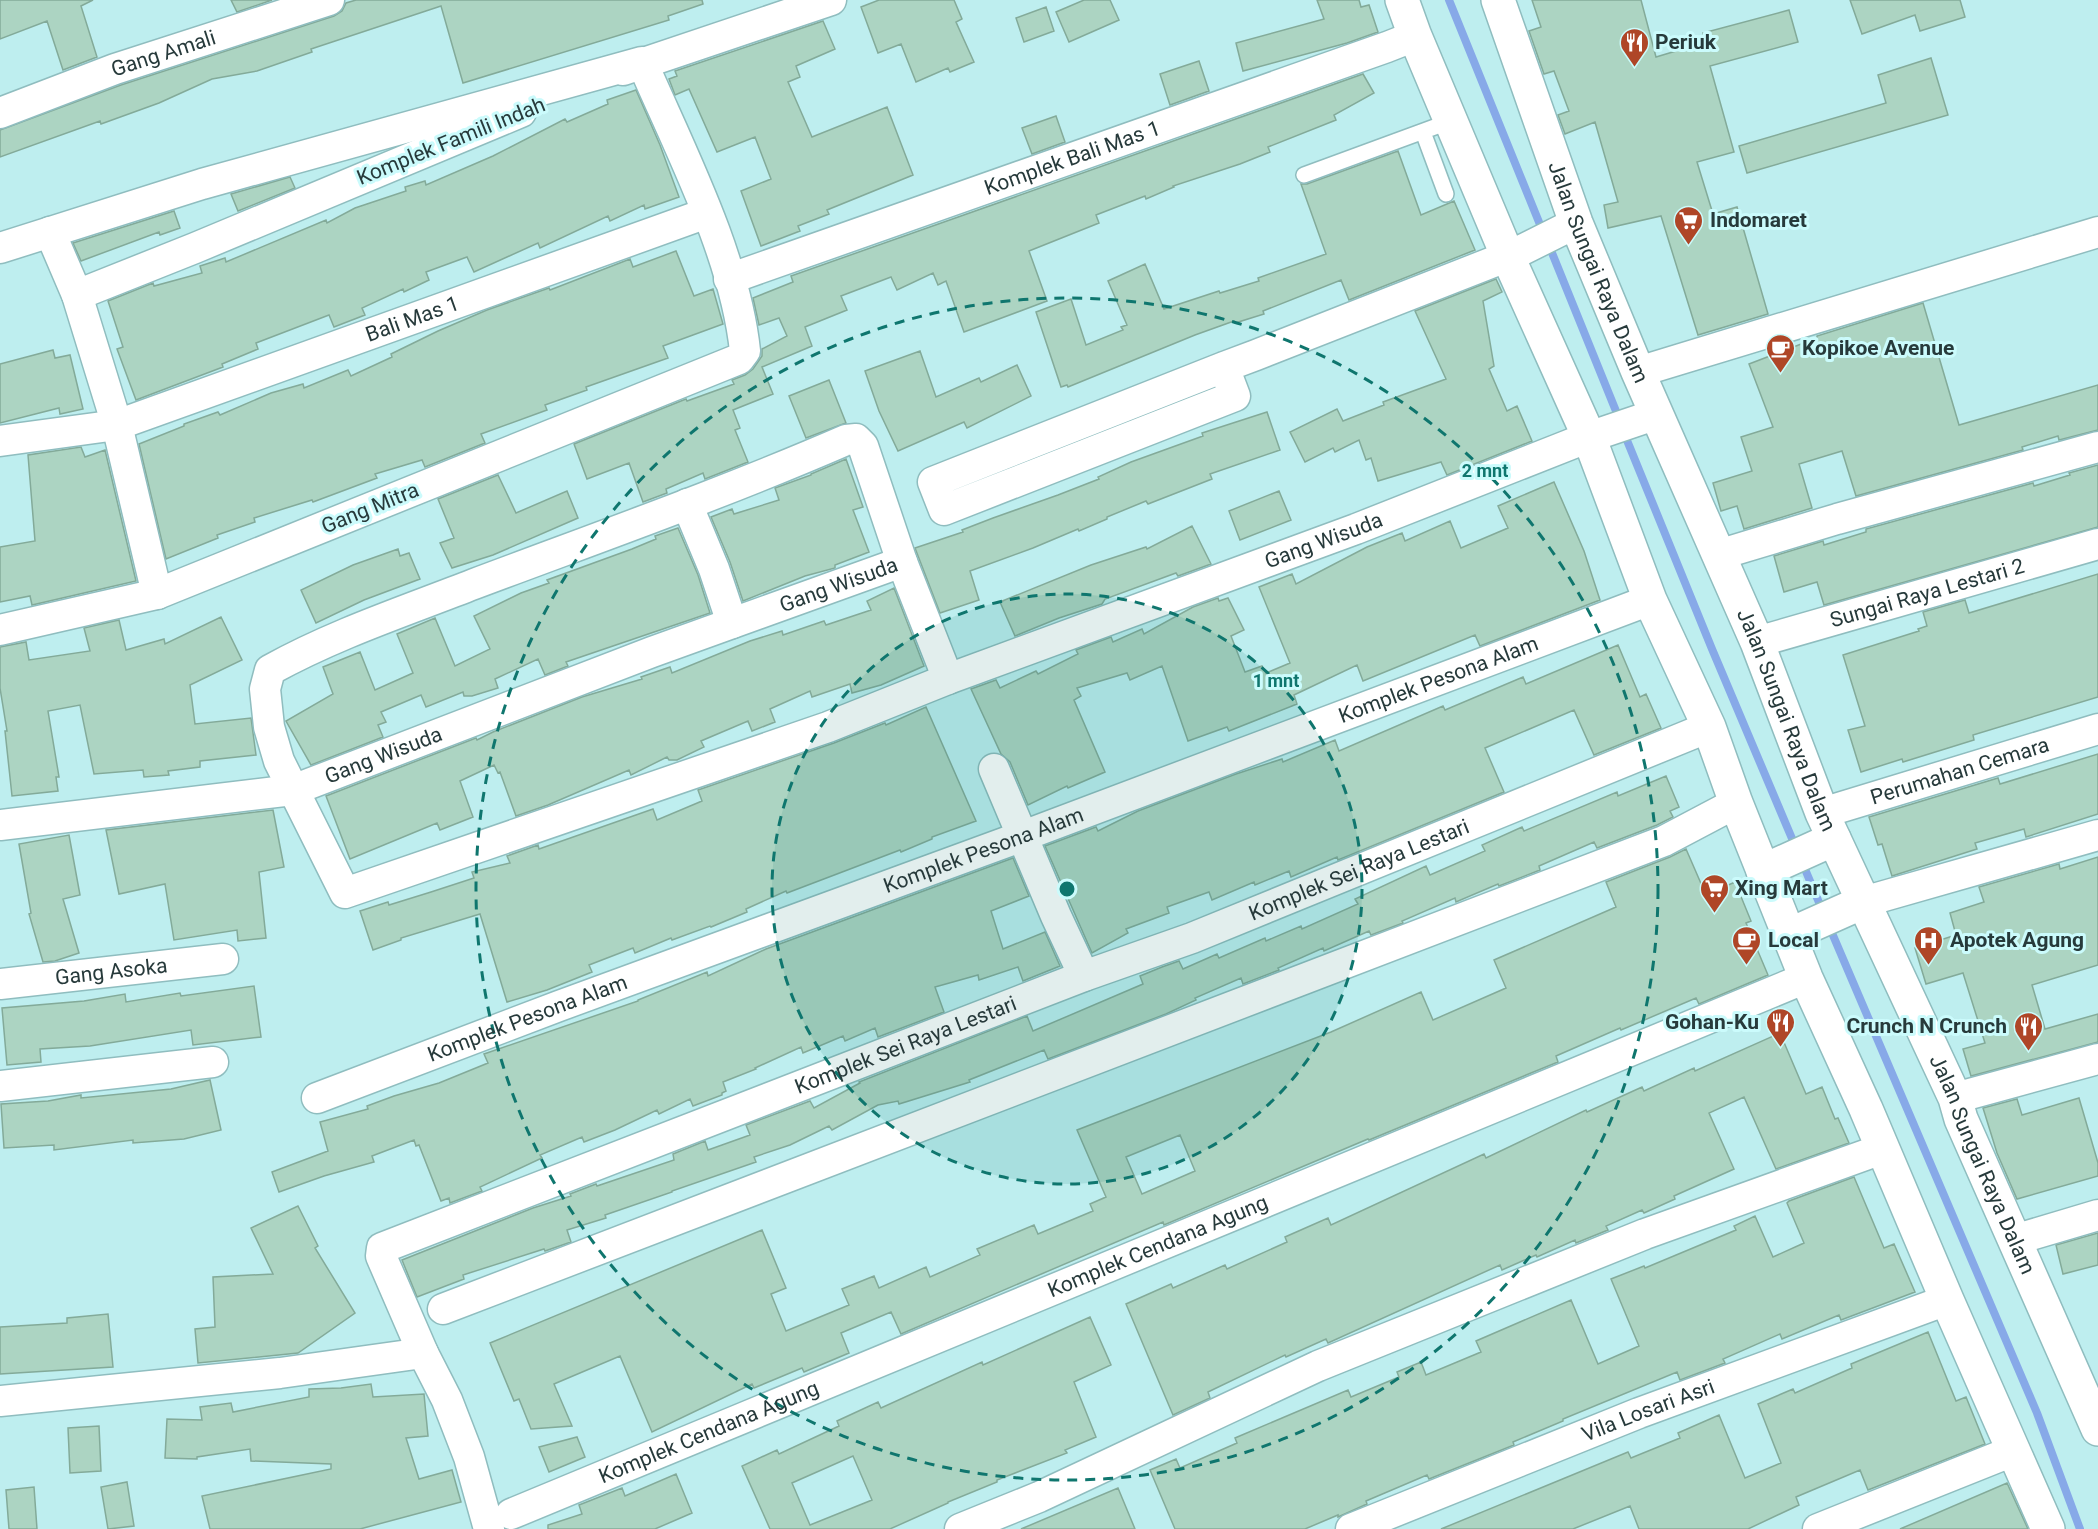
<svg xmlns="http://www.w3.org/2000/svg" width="2098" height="1529" font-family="Roboto,sans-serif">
  <rect width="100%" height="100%" fill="#beeeef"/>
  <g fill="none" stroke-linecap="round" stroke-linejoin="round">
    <path stroke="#87a9e8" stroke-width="8" d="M1449 0 1543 232
      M1548 243 1620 421
      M1624 433 1712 649 1796 848
      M1802 862 1823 912
      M1829 926 2037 1413 2080 1529"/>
  </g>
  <path fill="#acd4c2" stroke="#83aa99" stroke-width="1.5" fill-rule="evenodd" d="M0 0H93L81 6 97 57 63 70 47 21 0 39Z
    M231 0H272L237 12Z
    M356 0H702L703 4 668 16 669 20 463 83 441 6 311 49 312 52 257 71 212 79 159 103 101 124 100 121 0 157V130L121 85 334 16 342 11 346 3Z
    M879 0H954L962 19 956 22 974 62 950 72 948 68 916 82 901 44 878 53 861 7Z
    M1084 0H1110L1119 20 1069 42 1056 12Z
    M1317 0H1359L1361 7 1369 5 1378 32 1347 43 1243 71 1236 43 1324 19Z
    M1532 0H1641L1656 57 1706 42 1703 33 1789 10 1798 42 1710 66 1734 152 1697 162 1713 214 1737 207 1768 314 1698 335 1661 216 1608 228 1604 205 1618 202 1595 122 1565 134 1558 115 1569 111 1554 71 1544 74 1529 31 1541 27Z
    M1850 0H1960L1965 17 1920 31 1915 15 1862 34Z
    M1046 7 1054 31 1024 42 1016 18Z
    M823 21 835 49 796 66 800 77 788 82 812 137 887 107 913 175 827 210 829 214 798 226 800 231 761 246 741 191 771 179 755 137 717 152 689 89 675 95 669 79 677 76 675 71Z
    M1931 58 1948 115 1747 173 1739 146 1886 103 1878 75Z
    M1199 61 1209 91 1170 105 1160 74Z
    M1363 74 1374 93 1334 115 1336 120 1268 147 1270 152 1240 164 1173 186 1174 187 1146 199 1145 196 1096 215 1099 223 1029 251 1047 301 964 332 946 281 938 285 933 273 897 290 891 277 841 296 847 310 805 327 812 346 762 367 773 394 733 410 740 428 735 430 748 462 705 479 703 473 666 489 667 493 643 502 629 463 587 479 574 444 686 399 687 401 734 384 732 380 745 375 753 369 762 356V349L787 336 779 318 759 325 753 298 793 282 791 276Z
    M636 90 660 145 679 197 645 209 644 205 610 221 608 216 540 248 538 243 474 272 467 257 426 272 429 280 404 292 403 289 362 308 365 315 334 327 329 315 256 343 258 349 222 364 223 367 136 400 117 349 123 347 108 301 153 283 154 286 202 273 200 266 225 258 226 262 326 220 327 223 355 208 406 191 405 187 425 181 426 185 493 156 565 119 567 122 608 104 607 100Z
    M1056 116 1065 142 1032 154 1022 128Z
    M1398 151 1421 215 1454 201 1475 250 1349 300 1341 280 1263 311 1264 314 1235 323 1234 321 1195 335 1068 387 1067 385 1061 387 1036 312 1071 299 1086 345 1123 330 1121 327 1127 325 1108 281 1145 264 1164 309 1219 291 1220 293 1259 281 1258 278 1326 254 1301 184H1307Z
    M290 177 295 188 238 211 231 194Z
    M174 211 180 228 160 235 159 232 81 261 73 243Z
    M676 251 694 296 713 289 723 324 663 346 668 358 586 387 587 390 545 405 547 410 481 434 485 443 425 467 422 460 375 474 377 478 313 502 312 500 254 518 255 522 217 535 218 538 166 559 139 444 184 426V424L218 412 220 415 271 393 303 384 304 388 348 370 351 376 392 357 391 354 438 331 487 310 549 288 550 290 630 259 633 267Z
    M1496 279 1502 292 1483 301 1494 366 1489 369 1507 411 1517 406 1532 441 1447 475 1441 462 1378 481 1371 458 1366 460 1359 440 1335 452 1333 448 1305 462 1290 432 1337 409 1343 421 1384 405 1383 402 1446 379 1415 311Z
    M1923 303 1959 425 2098 385V430L2059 440 2058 436 2022 447 2023 450 1856 496 1842 451 1799 464 1812 508 1744 529 1737 506 1721 511 1713 483 1752 471 1741 437 1773 427 1749 364 1817 338V336Z
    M53 350 55 358 70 355 83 409 60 414 59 408 0 423V364Z
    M920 351 936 397 979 378 981 382 1017 365 1031 396 967 428 964 422 898 451 879 411 865 371Z
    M829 380 846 423 806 438 789 396Z
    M1267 412 1280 450 1210 474 1212 479 1148 504 1146 501 1107 517V519L1079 531 1078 529 1033 548 970 571 979 600 940 613 915 548 963 532 962 530 993 518 1058 495 1099 479 1098 477 1131 462 1203 436 1202 433Z
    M81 447 85 457 105 450 136 581 32 605 30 596 0 602V547L35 541 28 455Z
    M846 459 863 507 853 510 869 552 835 565V568L805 576 743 601 730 562 711 517 732 509 734 514 779 500 775 488 811 475V474Z
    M2098 465V527L1824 605 1817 582 1784 592 1774 556 1823 541 1824 545 1866 532V529L2033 483 2034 486 2070 475 2069 473Z
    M498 475 516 513 567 491 578 518 493 555 452 568 440 543 454 538 438 499Z
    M1554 482 1584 551 1600 600 1480 646 1475 635 1363 681 1357 665 1294 695 1297 704 1229 731 1227 727 1188 741 1162 666 1130 680 1127 673 1077 688 1081 696 1074 700 1105 772 1068 788 1067 786 1028 805 1010 762 1001 754 971 689 996 680 1000 688 1036 671 1038 674 1078 654 1076 650 1111 637 1113 642 1142 629 1144 634 1193 607 1218 598 1219 601 1228 598 1244 630 1231 636 1245 672 1262 666 1266 673 1290 663 1259 587 1292 574 1296 584 1367 547 1402 533 1405 541 1450 521 1461 548 1508 528 1498 506Z
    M1279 491 1291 520 1240 540 1229 511Z
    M1192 526 1211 564 1178 576 1176 573 1105 599 1102 604 1059 618 1015 636 1000 602 1091 565 1146 547 1147 549Z
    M678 528 698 575 710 613 566 662 568 666 545 675 538 659 495 679 498 688 472 696H464L463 692 426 707 421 695 381 712 386 722 378 725 383 737 311 765 286 721 333 694 323 667 360 652 375 690 413 673 397 634 435 618 455 666 490 649 474 616 521 593 549 583 547 580 632 549 656 539 655 536Z
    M398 549 400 556 409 553 420 579 364 600 316 623 301 590 353 565Z
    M2098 574V697L1973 735 1974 740 1903 762 1902 759 1861 772 1848 730 1865 726 1843 655 1919 631 1918 629 1927 626 1923 612 1965 600 1969 613Z
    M894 588 924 666 881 685 852 693 850 684 812 697 810 691 770 709 775 722 752 731 748 721 701 741 704 747 677 760H669L667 757 631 775 629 770 548 805 516 816 500 772 498 773 494 765 460 781 473 817 440 830 437 823 350 859 326 796 476 738 477 740 493 732 582 697 642 679 641 677 670 667 672 673 750 641 782 631 783 635 824 621 826 625 871 610 867 601Z
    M221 617 242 660 190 685 195 724 251 718 256 755 200 761V767L168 771 169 775 144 777 143 770 94 774 80 705 48 711 59 777H56L58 791 12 796 5 731H7L0 688V647L26 642 29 660 90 651 84 628 119 620 126 650 164 639 165 644Z
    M1618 645 1640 697 1646 694 1661 728 1594 755 1574 710 1485 748 1504 792 1338 860 1337 857 1291 877 1289 871 1255 885 1254 882 1212 900 1209 892 1167 907 1169 913 1126 929 1128 933 1092 953 1045 846 1096 827 1098 831 1138 811 1236 774 1282 759 1283 762 1335 740 1339 751 1443 706 1445 710 1523 677 1526 684Z
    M926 707 976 821 932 837V839L901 852 900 850 787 893 786 891 746 909 747 912 711 927 710 926 672 940 671 938 635 953 633 948 589 965 592 972 547 990 507 1002 480 914 401 938V940L373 950 360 911 388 902 389 905 431 892 474 878 472 872 510 863 507 856 538 845 539 849 653 809 657 820 702 801 698 790 834 743 885 723 886 725Z
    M2098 754V814L2026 837 2024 829 1975 843 1977 849 1892 876 1882 844 1878 845 1869 817 1998 778 2000 784Z
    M1666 776 1679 807 1670 811 1673 817 1657 825 1597 848 1594 842 1539 866 1540 870 1499 886 1498 884 1456 902 1455 898 1402 921 1403 923 1371 935 1369 931 1324 951 1323 948 1278 968 1279 970 1243 984 1241 978 1195 998 1196 1000 1166 1014 1048 1059 1044 1050 969 1080 970 1082 899 1104 898 1101 878 1105 832 1130 829 1126 790 1145 754 1157 756 1162 672 1191V1192L605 1215 606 1218 567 1230 571 1242 545 1251 544 1249 463 1275 464 1279 417 1297 402 1260 533 1208 571 1196 570 1194 596 1184 597 1186 674 1160 673 1154 705 1141 708 1150 750 1135 746 1125 810 1101 814 1108 860 1083 859 1082 1027 1016 1033 1031 1143 984 1140 976 1162 967 1179 961 1183 969 1217 954 1219 958 1265 938 1266 941 1301 926 1302 929 1358 904 1355 899 1426 866 1430 875 1485 851 1482 845 1522 827 1524 831 1617 792 1618 796Z
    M273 810 284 867 259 872 266 938 238 941 237 930 174 940 165 884 119 894 106 830Z
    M69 835 80 895 63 899 79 953 55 961 43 962 29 914 31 913 19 844Z
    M1686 849 1706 895 1735 882 1751 921 1746 923 1768 975 1699 1004 1696 998 1621 1030 1620 1028 1556 1056 1558 1062 1531 1073 1369 1140 1368 1139 1164 1225 1163 1222 901 1334 891 1312 841 1333 849 1353 804 1372 802 1368 754 1388 752 1384 652 1432 620 1356 554 1384 572 1426 531 1429 519 1399 514 1401 490 1343 762 1230 786 1288 771 1294 786 1331 849 1305 842 1289 874 1276 879 1288 926 1267 930 1277 980 1255 977 1249 1034 1225 1038 1234 1093 1211 1090 1204 1106 1197 1077 1130 1331 1032 1421 992 1433 1020 1506 988 1494 960 1616 907 1606 882 1670 857ZM1180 1135 1195 1171 1142 1194 1126 1157Z
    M2098 857V965L2032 985 2045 1029 2098 1014V1042L1971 1076 1963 1049 1985 1043 1963 973 1926 984 1915 948 1956 935 1950 913 1984 902 1979 887 2059 864 2060 869Z
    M1013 858 1029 896 991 911 1003 949 1045 932 1060 966 1023 981 1018 967 979 980 978 975 935 987 944 1012 878 1037 875 1028 845 1041 843 1036 803 1053 801 1047 755 1068 756 1069 723 1082 726 1091 722 1093V1095L693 1106 690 1099 659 1114 657 1110 615 1130 584 1142 582 1137 540 1155 542 1158 480 1187 482 1191 450 1203 449 1198 441 1201 419 1145 416 1146 414 1140 372 1156 374 1162 324 1176 279 1192 272 1172 328 1151 320 1122 368 1109 367 1106 394 1096 439 1083 488 1063 484 1054 638 1001V1000L707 972 708 976 766 949Z
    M254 986 261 1037 193 1045 191 1030 90 1046 40 1049 41 1062 7 1065 2 1008 84 1001 125 994 126 1002 180 993 181 996Z
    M1780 1033 1806 1094 1822 1087 1835 1119 1838 1118 1849 1143 1776 1169 1744 1097 1709 1113 1734 1169 1674 1196 1675 1199 1644 1213 1642 1210 1606 1226 1608 1230 1576 1243 1575 1240 1537 1257 1536 1255 1502 1270 1500 1265 1328 1343 1326 1339 1286 1357 1285 1355 1208 1392 1210 1398 1173 1415 1126 1304 1171 1284 1173 1288 1225 1265 1227 1269 1287 1242 1285 1237 1328 1218 1331 1225 1484 1154 1486 1158 1586 1110 1587 1112 1642 1087 1644 1091 1694 1068 1695 1071Z
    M210 1080 221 1130 184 1139 133 1143V1140L54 1150V1145L4 1148 1 1104 48 1101 81 1095V1098L171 1089Z
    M2079 1098 2098 1163V1176L2017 1199 1997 1153 1983 1108 2017 1099 2022 1115Z
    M1854 1177 1884 1248 1894 1244 1915 1292 1841 1320 1839 1315 1782 1339 1780 1334 1723 1359 1725 1363 1680 1380 1677 1372 1563 1419V1421L1513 1442 1514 1445 1429 1479 1427 1475 1366 1501 1367 1504 1338 1517V1515L1305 1529H1175L1150 1470 1176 1459 1180 1468 1237 1443 1235 1438 1348 1390 1351 1397 1399 1377 1397 1372 1421 1362 1426 1375 1481 1352 1476 1341 1571 1300 1598 1364 1639 1346 1611 1279 1644 1266 1645 1268 1736 1230 1734 1226 1755 1216 1773 1257 1804 1243 1787 1203 1789 1201Z
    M298 1206 318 1246 315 1248 355 1313 298 1353 198 1363 195 1329 215 1327 213 1277 273 1274 251 1228Z
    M2098 1233V1265L2063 1274 2056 1245Z
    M108 1314 113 1367 0 1374V1327L67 1323V1318Z
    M1090 1317 1111 1365 1074 1382 1096 1437 1065 1450 1067 1453 997 1480V1482L948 1502V1503L890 1529H770L742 1466 777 1450 779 1454 839 1426 837 1421 878 1402 881 1408 982 1362 983 1365ZM853 1456 872 1500 810 1525 792 1483Z
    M1928 1332 1956 1401 1966 1397 1985 1444 1868 1490 1860 1470 1796 1497 1799 1505 1748 1529H1639L1630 1506 1573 1529H1441L1628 1452 1631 1458 1680 1438 1678 1433 1719 1415 1745 1478 1781 1463 1758 1404 1793 1389 1795 1393 1852 1368 1851 1364Z
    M371 1384 373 1397 424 1394 428 1436 406 1438 419 1479 452 1470 461 1502 360 1529H210L202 1496 331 1469V1464L251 1461 250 1449 197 1457V1459L165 1458 167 1419 202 1420 200 1407 231 1403 233 1412 309 1397V1389L341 1388Z
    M99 1426 101 1471 70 1473 68 1428Z
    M577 1437 585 1457 549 1472 539 1447Z
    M676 1474 692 1513 655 1529H548V1525L582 1514 579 1505 622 1488 625 1496Z
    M127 1482 134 1526 108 1529 101 1487Z
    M2007 1483 2028 1529H1900Z
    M34 1487 37 1529H9L6 1490Z
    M1118 1488 1135 1529H1021Z"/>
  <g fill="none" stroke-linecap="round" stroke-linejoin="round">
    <defs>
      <path id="lane" d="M1423 132 1446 194
        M1304 175 1451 121"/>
      <g id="street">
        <path d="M623 70 831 0"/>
        <path id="s1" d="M0 113 115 69 329 0"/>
        <path d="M50 232 77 295 117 425 157 594"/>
        <path d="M0 248 202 184 642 62C680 150 735 255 745 351L739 359 157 594 0 630"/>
        <path id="s2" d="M729 279 1387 47 1415 36"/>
        <path d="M77 295 195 248 521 112"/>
        <path d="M1224 367 1235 396 944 510 933 482 1224 367 1256 355 1516 253 1576 223"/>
        <path d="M1638 372 2098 232"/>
        <path id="s3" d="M0 441 117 425 707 213"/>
        <path d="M687 504 714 569 732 623"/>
        <path d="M1718 555 1837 519 2098 447"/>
        <path id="s4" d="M902 562 863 446 856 439 846 440C724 493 599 537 474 584 405 611 335 634 270 670L265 689 269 727 279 761 345 893 828 727 948 679 1356 529 1589 437 1657 414"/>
        <path id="s5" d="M1757 642 2098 544"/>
        <path d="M994 769 1056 916 1084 976"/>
        <path id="s6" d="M1822 813 2098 729"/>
        <path id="s7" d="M0 825 293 790 652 652 902 562 948 679"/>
        <path d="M1863 902 2098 835"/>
        <path id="s8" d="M0 984 223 959"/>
        <path d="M0 1086 213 1062"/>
        <path id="s9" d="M317 1098 559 1006 1023 836 1650 600"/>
        <path d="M1955 1098 2098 1059"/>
        <path d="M2014 1240 2098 1215"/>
        <path d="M443 1309 1664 841 1736 803"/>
        <path d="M0 1401 280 1373 423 1353"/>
        <path id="s10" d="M511 1514 1806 978"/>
        <path id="s11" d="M489 1529 469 1457 447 1400 423 1353 381 1256 382 1248 1084 976 1192 938 1709 727"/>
        <path d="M960 1529 1039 1497 1318 1366 1645 1234 1882 1149"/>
        <path id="s12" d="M1351 1529 1639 1413 1947 1300"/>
        <path d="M1818 1529 2013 1451"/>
      </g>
      <g id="secondary">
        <path d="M1402 0 1415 36 1508 257 1589 437 1650 600 1709 727 1736 803 1806 978 1866 1109 1947 1300 2048 1529"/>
        <path id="s13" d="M1498 0 1576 223 1638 372 1757 642 1822 813 1955 1098 1961 1119 2098 1429"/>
        <path d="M1763 871 1834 839"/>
        <path d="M1789 935 1863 902"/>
      </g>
    </defs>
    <use href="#lane" stroke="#8fbdbf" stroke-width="18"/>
    <use href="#street" stroke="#8fbdbf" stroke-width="33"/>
    <use href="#secondary" stroke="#8fbdbf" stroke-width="36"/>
    <use href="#lane" stroke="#fff" stroke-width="15"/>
    <use href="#street" stroke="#fff" stroke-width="30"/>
    <use href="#secondary" stroke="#fff" stroke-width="33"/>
  </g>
  <circle cx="1067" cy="889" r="295" fill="#0f766e" fill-opacity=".12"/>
  <g fill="none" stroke="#0f766e" stroke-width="3" stroke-dasharray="10 8">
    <circle cx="1067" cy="889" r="295"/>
    <circle cx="1067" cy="889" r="591"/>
  </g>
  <defs>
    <symbol id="restaurant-pin" viewBox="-11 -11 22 30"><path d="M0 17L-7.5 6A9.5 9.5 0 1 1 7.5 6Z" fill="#af4627" stroke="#cbfbfc"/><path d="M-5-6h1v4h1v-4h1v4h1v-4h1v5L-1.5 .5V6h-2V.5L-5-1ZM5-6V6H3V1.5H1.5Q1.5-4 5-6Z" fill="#fff"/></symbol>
    <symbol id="supermarket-pin" viewBox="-11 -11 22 30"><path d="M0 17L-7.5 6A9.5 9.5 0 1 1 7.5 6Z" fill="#af4627" stroke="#cbfbfc"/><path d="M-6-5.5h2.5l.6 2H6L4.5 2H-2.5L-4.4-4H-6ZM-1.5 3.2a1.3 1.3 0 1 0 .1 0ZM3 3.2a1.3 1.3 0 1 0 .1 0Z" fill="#fff"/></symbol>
    <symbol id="cafe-pin" viewBox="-11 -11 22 30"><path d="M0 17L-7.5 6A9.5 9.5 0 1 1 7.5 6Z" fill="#af4627" stroke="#cbfbfc"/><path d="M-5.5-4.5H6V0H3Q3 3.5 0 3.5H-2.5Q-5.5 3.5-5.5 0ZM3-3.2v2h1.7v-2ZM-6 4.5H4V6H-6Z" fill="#fff"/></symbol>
    <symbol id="hospital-pin" viewBox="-11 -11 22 30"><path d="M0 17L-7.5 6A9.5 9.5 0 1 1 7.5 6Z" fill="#af4627" stroke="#cbfbfc"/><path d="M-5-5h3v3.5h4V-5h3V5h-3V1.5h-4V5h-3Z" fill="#fff"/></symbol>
  </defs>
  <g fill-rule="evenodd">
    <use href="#restaurant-pin" x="1618" y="26" width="33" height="45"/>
    <use href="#supermarket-pin" x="1672" y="204" width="33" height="45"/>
    <use href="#cafe-pin" x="1764" y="332" width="33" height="45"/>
    <use href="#supermarket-pin" x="1698" y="872" width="33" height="45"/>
    <use href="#cafe-pin" x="1730" y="924" width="33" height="45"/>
    <use href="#hospital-pin" x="1912" y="924" width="33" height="45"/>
    <use href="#restaurant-pin" x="1764" y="1006" width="33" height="45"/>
    <use href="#restaurant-pin" x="2012" y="1010" width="33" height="45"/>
  </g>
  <g text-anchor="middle" stroke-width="6" stroke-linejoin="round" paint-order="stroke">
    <g font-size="21" font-weight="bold" fill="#273a3b" stroke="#cbfbfc" text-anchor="start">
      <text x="1655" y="49">Periuk</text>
      <text x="1710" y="227">Indomaret</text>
      <text x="1802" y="355">Kopikoe Avenue</text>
      <text x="1735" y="895">Xing Mart</text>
      <text x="1768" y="947">Local</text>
      <text x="1950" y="947">Apotek Agung</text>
      <text x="1759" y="1029" text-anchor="end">Gohan-Ku</text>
      <text x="2007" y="1033" text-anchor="end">Crunch N Crunch</text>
    </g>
    <g font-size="21" fill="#273a3b" stroke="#cbfbfc">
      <text dy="7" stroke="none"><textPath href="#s1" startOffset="174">Gang Amali</textPath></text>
      <text transform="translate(451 141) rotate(-22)" y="7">Komplek Famili Indah</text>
      <text dy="7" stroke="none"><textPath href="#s2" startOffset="364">Komplek Bali Mas 1</textPath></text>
      <text dy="7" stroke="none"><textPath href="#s13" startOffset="290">Jalan Sungai Raya Dalam</textPath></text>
      <text dy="7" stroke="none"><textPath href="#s3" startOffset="432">Bali Mas 1</textPath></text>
      <text transform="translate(370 508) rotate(-22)" y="7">Gang Mitra</text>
      <text dy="7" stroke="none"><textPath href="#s4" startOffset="2044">Gang Wisuda</textPath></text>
      <text dy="7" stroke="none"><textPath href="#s7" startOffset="878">Gang Wisuda</textPath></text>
      <text dy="7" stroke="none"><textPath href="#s5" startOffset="177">Sungai Raya Lestari 2</textPath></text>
      <text dy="7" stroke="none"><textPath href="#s9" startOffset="1197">Komplek Pesona Alam</textPath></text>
      <text dy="7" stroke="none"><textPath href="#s13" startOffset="776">Jalan Sungai Raya Dalam</textPath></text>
      <text dy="7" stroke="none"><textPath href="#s7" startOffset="392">Gang Wisuda</textPath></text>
      <text dy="7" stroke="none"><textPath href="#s6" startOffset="144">Perumahan Cemara</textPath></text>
      <text dy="7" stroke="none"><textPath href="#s9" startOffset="711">Komplek Pesona Alam</textPath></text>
      <text dy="7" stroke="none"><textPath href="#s11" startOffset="1350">Komplek Sei Raya Lestari</textPath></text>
      <text dy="7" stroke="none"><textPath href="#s8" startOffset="112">Gang Asoka</textPath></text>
      <text dy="7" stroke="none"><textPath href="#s9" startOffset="225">Komplek Pesona Alam</textPath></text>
      <text dy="7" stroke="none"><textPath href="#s11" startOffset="864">Komplek Sei Raya Lestari</textPath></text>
      <text dy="7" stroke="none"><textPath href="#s13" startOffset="1262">Jalan Sungai Raya Dalam</textPath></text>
      <text dy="7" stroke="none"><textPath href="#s10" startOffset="700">Komplek Cendana Agung</textPath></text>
      <text dy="7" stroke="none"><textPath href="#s12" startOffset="320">Vila Losari Asri</textPath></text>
      <text dy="7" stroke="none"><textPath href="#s10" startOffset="214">Komplek Cendana Agung</textPath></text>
    </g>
  </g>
  <circle cx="1067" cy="889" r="9" fill="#0f766e" stroke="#cbfbfc" stroke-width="3"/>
  <g font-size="18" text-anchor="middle" font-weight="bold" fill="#0f766e" stroke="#cbfbfc" stroke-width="6" stroke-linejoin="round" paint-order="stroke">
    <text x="1485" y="477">2 mnt</text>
    <text x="1276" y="687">1 mnt</text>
  </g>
</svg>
